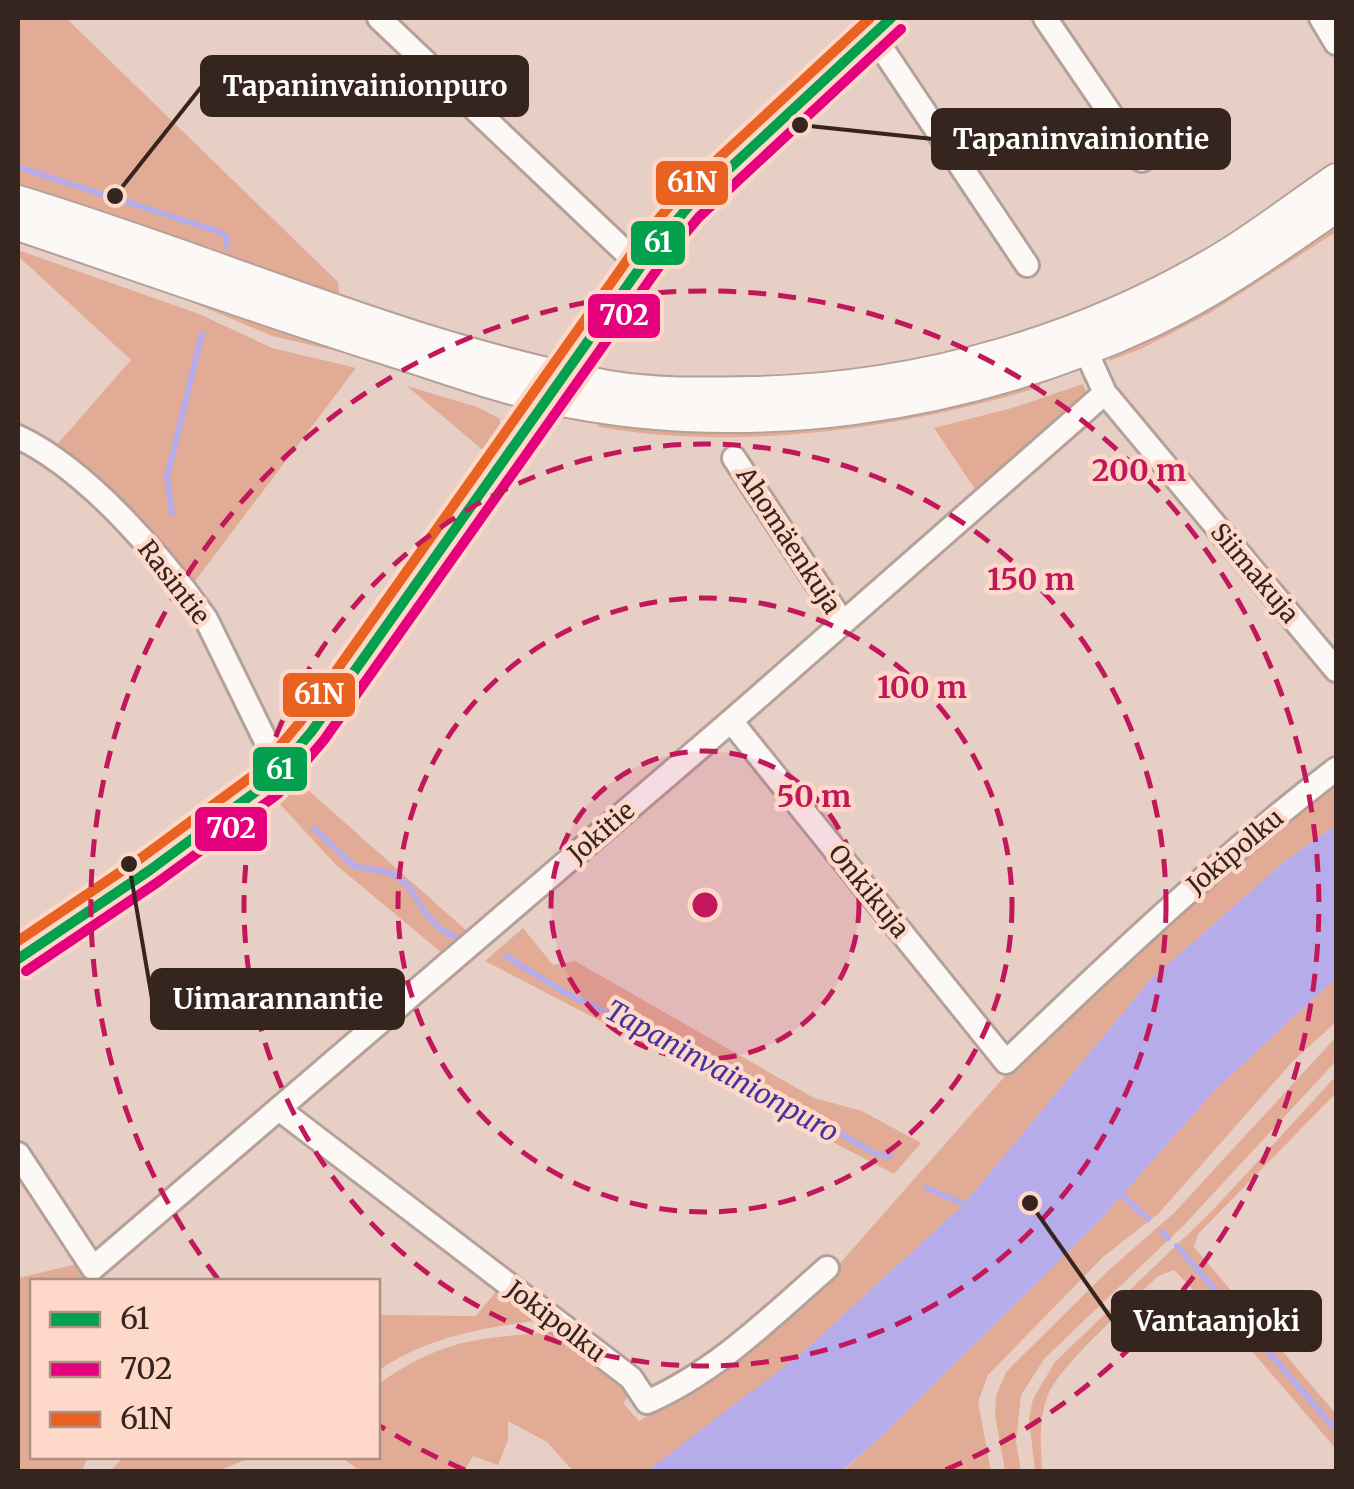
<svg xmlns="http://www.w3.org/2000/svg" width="1354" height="1489" font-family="Merriweather,serif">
  <rect width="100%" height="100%" fill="#e8cfc5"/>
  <path fill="#e1ab95" d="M18 18H66L338 282 340 297 18 194Z
    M1336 216V232L1210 313 1141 349 1109 361 1112 354Z
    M18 250 199 314 272 348 356 368 192 585 55 447 131 360 18 256Z
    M147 283 497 395 492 400 341 352 272 336Z
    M1039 377 1040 387C904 428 740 452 599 427L595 419Z
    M1083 384 1086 392 1082 401 977 492 934 428 1012 408Z
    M407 386 477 407 499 418 502 428 486 453Z
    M1336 778V825L1285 861 1151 979 964 1204 802 1353 658 1466 647 1471H573L547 1442 508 1421V1440L498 1465 473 1456 464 1471H360L341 1457 378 1456V1384C444 1338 478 1338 556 1332L626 1385 627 1398 623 1403 639 1421 719 1372 827 1278 1013 1067 1112 970Z
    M299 782 467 931 442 953 336 865 278 802Z
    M523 928 553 965 575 961 814 1098 862 1111 921 1143 894 1174 485 961Z
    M1336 978V1022L1292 1062 1159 1213 1103 1257 988 1375 978 1402 991 1471 841 1472 878 1440 1101 1219 1215 1090Z
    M1336 1037V1061L1185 1224 1045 1358 1021 1395 1016 1442 1021 1471H1005L995 1415 996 1396 1006 1372 1110 1269 1174 1213Z
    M1336 1076V1093L1198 1234 1194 1247 1336 1414V1449L1245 1343 1174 1270 1158 1276C1132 1302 1061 1364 1048 1395 1038 1419 1041 1446 1042 1471H1035L1029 1418 1033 1399 1055 1362 1212 1211Z
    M78 1264 90 1281 32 1282V1456L88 1457 82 1471H18V1278Z
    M499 1288 543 1320C485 1327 425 1337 378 1371V1315L476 1316Z
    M124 1457V1456L251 1457 219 1471H110Z"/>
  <path fill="#b5ace9" d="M1336 825V978L1215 1090 1101 1219 878 1440 841 1471H647L802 1353 964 1204 1151 979 1285 861Z"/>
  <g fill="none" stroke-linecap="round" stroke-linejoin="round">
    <path stroke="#b5ace9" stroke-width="6" d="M18 167 220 232 227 238V246
      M172 513 167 477 202 334
      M314 828 354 866 391 873 407 884 426 914 440 929 454 936
      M506 956 564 992 761 1087 806 1122 827 1126 878 1155 890 1156
      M926 1188 964 1204
      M1122 1195 1148 1219
      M1162 1232 1168 1238
      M1177 1246 1336 1430"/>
    <defs>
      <path id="minor" d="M379 18 640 266
        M1045 18 1142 160
        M1321 18 1336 43
        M873 35 1027 265
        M1080 338 1105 393 1336 670
        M18 437C87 469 162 557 206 619L279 768
        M734 458 843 623
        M731 721 1006 1062C1113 959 1219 859 1336 769
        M18 959 150 870 269 782 312 731 470 511 656 245 688 207 891 18
        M279 1109 631 1378 647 1402C716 1372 771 1317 827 1268
        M18 1154 93 1268 731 721 1105 393"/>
      <path id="major" d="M18 200C215 259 404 347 608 385 655 393 704 392 751 391 920 388 1087 340 1231 251 1267 228 1301 202 1336 178
        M18 226C139 267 260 310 382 349 437 366 492 387 548 399 749 442 965 410 1151 323 1217 292 1277 249 1336 208"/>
    </defs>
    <use href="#minor" stroke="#b4a199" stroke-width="28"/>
    <use href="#major" stroke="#b4a199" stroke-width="32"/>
    <use href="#minor" stroke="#fcf8f6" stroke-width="22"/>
    <use href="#major" stroke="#fcf8f6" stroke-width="28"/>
    <defs>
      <path id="bus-1" d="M18 959 150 870 269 782 312 731 656 245 688 207 891 18"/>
      <path id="bus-2" d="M26 971 158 882 278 794 324 740 668 254 699 217 901 29"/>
      <path id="bus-3" d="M18 941 141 858 259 771 300 722 645 235 678 196 870 18"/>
    </defs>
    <use href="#bus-1" stroke="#fed9c9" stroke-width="18"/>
    <use href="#bus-2" stroke="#fed9c9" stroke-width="18"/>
    <use href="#bus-3" stroke="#fed9c9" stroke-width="18"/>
    <use href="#bus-1" stroke="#03a04e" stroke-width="10"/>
    <use href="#bus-2" stroke="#e5007d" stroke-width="10"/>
    <use href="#bus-3" stroke="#e96222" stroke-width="10"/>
  </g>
  <circle cx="705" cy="905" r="154" fill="#c2185b" fill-opacity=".12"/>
  <g fill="none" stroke="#c2185b" stroke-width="5" stroke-dasharray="18 12">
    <circle cx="705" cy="905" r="154"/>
    <circle cx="705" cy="905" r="307"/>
    <circle cx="705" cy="905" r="461"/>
    <path d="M465 1470A614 614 0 0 1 380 1426M218 1279A614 614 0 1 1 945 1470"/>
  </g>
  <g text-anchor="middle" stroke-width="9" stroke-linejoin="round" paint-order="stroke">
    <g font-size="25" fill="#36251e" stroke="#fed9c9">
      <text transform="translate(789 540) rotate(57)" y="9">Ahomäenkuja</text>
      <text transform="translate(1255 573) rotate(50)" y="9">Siimakuja</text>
      <text transform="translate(174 582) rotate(52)" y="9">Rasintie</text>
      <text transform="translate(601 832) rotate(-41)" y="9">Jokitie</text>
      <text transform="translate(1235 851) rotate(-40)" y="9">Jokipolku</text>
      <text transform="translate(869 891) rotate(51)" y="9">Onkikuja</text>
      <text transform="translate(556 1321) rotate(37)" y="9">Jokipolku</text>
    </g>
    <g font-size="28" font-style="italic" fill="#44349b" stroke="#fed9c9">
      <text transform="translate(722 1071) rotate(29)" y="10">Tapaninvainionpuro</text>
    </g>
  </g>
  <circle cx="705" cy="905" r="15" fill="#c2185b" stroke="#fed9c9" stroke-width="5"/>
  <g font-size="30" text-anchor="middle" font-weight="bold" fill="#c2185b" stroke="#fed9c9" stroke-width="9" stroke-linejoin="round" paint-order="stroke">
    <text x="1139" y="481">200 m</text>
    <text x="1031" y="590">150 m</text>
    <text x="922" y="698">100 m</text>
    <text x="814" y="807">50 m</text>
  </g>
  <path fill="none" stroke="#36251e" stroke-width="4" d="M115 196L202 86M800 125L933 139M129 864L152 999M1030 1203L1113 1321"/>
  <g fill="#36251e" stroke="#fed9c9" stroke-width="4">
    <circle cx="115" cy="196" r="10"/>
    <circle cx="800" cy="125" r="10"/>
    <circle cx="129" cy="864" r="10"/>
    <circle cx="1030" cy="1203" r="10"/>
  </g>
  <g fill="#36251e" stroke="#36251e" stroke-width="4">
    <rect x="202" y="57" width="325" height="58" rx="10"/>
    <rect x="933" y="110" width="296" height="58" rx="10"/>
    <rect x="152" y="970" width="251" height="58" rx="10"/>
    <rect x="1113" y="1292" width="207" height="58" rx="10"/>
  </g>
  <g font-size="28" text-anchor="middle" font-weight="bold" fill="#fff">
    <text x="365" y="96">Tapaninvainionpuro</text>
    <text x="1081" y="149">Tapaninvainiontie</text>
    <text x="278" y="1009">Uimarannantie</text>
    <text x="1217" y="1331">Vantaanjoki</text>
  </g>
  <g stroke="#fed9c9" stroke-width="4">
    <rect x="654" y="159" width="76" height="48" rx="10" fill="#e96222"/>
    <rect x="629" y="219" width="58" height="48" rx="10" fill="#03a04e"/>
    <rect x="586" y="292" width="76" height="48" rx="10" fill="#e5007d"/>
    <rect x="281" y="671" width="76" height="48" rx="10" fill="#e96222"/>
    <rect x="251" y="745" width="58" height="48" rx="10" fill="#03a04e"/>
    <rect x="193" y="805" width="76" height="48" rx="10" fill="#e5007d"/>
  </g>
  <g font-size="28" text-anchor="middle" font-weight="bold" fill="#fff">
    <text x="692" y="192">61N</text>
    <text x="658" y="252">61</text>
    <text x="624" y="325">702</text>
    <text x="319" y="704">61N</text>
    <text x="280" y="779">61</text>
    <text x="231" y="838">702</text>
  </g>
  <rect width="1354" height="1489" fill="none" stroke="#36251e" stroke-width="40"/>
  <rect x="30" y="1279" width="350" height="180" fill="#fed9c9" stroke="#ae9185" stroke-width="2.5"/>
  <rect x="50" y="1312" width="50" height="15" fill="#03a04e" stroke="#ae9185" stroke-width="2.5"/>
  <text x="120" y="1329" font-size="30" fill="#36251e">61</text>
  <rect x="50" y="1362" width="50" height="15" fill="#e5007d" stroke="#ae9185" stroke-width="2.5"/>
  <text x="120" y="1379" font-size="30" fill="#36251e">702</text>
  <rect x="50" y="1412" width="50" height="15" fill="#e96222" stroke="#ae9185" stroke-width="2.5"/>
  <text x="120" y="1429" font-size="30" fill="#36251e">61N</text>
</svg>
